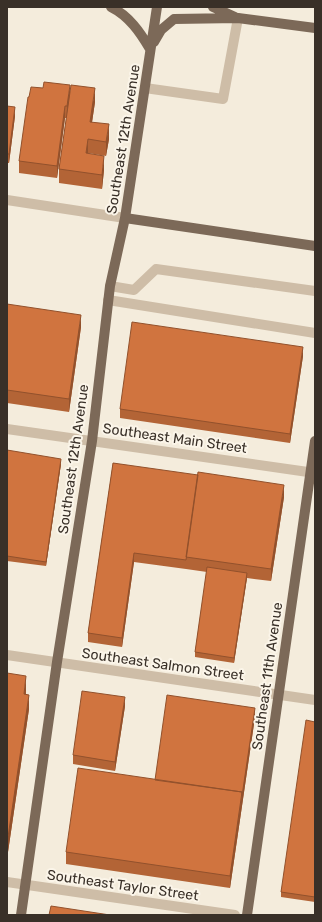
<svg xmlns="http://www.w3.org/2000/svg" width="322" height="922" font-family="Rubik,sans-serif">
  <rect width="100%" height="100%" fill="#f4ecdc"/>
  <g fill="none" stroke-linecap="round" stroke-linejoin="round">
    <path stroke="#cebda7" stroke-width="10" d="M145 88 223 99 238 18
      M7 200 125 218
      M110 286 134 290 156 269 315 291
      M108 300 315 333
      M7 429 315 473
      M7 655 315 700
      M7 882 235 915"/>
    <path stroke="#7c6958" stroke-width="10" d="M111 7C129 16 140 32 150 49
      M213 7 235 17
      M154 42 161 30 174 19 238 18 315 28
      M125 218 315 246
      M21 915 57 662 92 441 110 286 125 218 157 7
      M247 915 315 441"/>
  </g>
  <path fill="#b36436" d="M70 93 95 102 92 122 109 139 106 156 88 153 104 170 102 189 59 183V169L67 118H65L57 178 19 173V161Z
    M7 106 15 116 9 163H7Z
    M7 304 81 327 69 412 7 403Z
    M303 356 290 443 120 418V409Z
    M7 450 61 464 46 566 7 561Z
    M113 463 284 497 271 581 247 578 234 663 195 657V652L207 572 186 569 134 562 122 647 88 642V633Z
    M7 673 26 690V695L29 709 8 852 7 851Z
    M125 706 115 771 73 764V755Z
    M255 717 230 888 66 864V852L155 780Z
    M315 722V902L281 897V892Z"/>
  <path fill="#92512c" d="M70 85V98L67 119V106Z
    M95 88V102L90 136V122Z
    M65 106V118L57 178V166Z
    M15 107V116L9 163V154Z
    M109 124V139L106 156V142Z
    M88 139V153H86Z
    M104 156V170L102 189V175Z
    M81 315V327L69 412V399Z
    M303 347V356L290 443V434Z
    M61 459V464L46 566V562Z
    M284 485V497L271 581V569Z
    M134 553V562L122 647V638Z
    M247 573V578L234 663V658Z
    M26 676V690L24 709V694Z
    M29 695V709L8 852V837Z
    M125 697V706L115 771V762Z
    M255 708V717L230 888V876Z"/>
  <path fill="#d0743f" stroke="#92512c" d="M44 82 70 85 67 106H65L57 166 19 161 28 97H29L31 87 43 88Z
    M71 85 95 88 90 122 109 124 106 142 88 139 86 153 104 156 102 175 59 169Z
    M7 106 15 107 9 154H7Z
    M7 304 81 315 69 399 7 390Z
    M132 322 303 347 290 434 120 409Z
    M7 450 61 459 46 562 7 556Z
    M113 463 198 475 186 560 134 553 122 638 88 633Z
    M198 472 284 485 271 569 186 557Z
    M207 567 247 573 234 658 195 652Z
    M7 673 26 676 24 694 29 695 8 837H7Z
    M82 691 125 697 115 762 73 755Z
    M167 695 255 708 242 796V792L155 780Z
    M306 720 315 722V897L281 892Z
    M78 768 242 792 230 876 66 852Z
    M51 906 110 915H49Z"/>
  <g text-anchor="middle" stroke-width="4" stroke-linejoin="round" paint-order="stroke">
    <g font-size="14" fill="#393028" stroke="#fbf5e9">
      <text transform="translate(123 139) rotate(-81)" y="5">Southeast 12th Avenue</text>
      <text transform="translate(175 438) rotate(8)" y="5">Southeast Main Street</text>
      <text transform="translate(73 459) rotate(-82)" y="5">Southeast 12th Avenue</text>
      <text transform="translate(163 664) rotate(8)" y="5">Southeast Salmon Street</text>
      <text transform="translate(267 676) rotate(-82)" y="5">Southeast 11th Avenue</text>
      <text transform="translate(123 885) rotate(8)" y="5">Southeast Taylor Street</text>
    </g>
  </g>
  <rect width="322" height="922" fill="none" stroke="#393028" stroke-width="16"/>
</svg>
